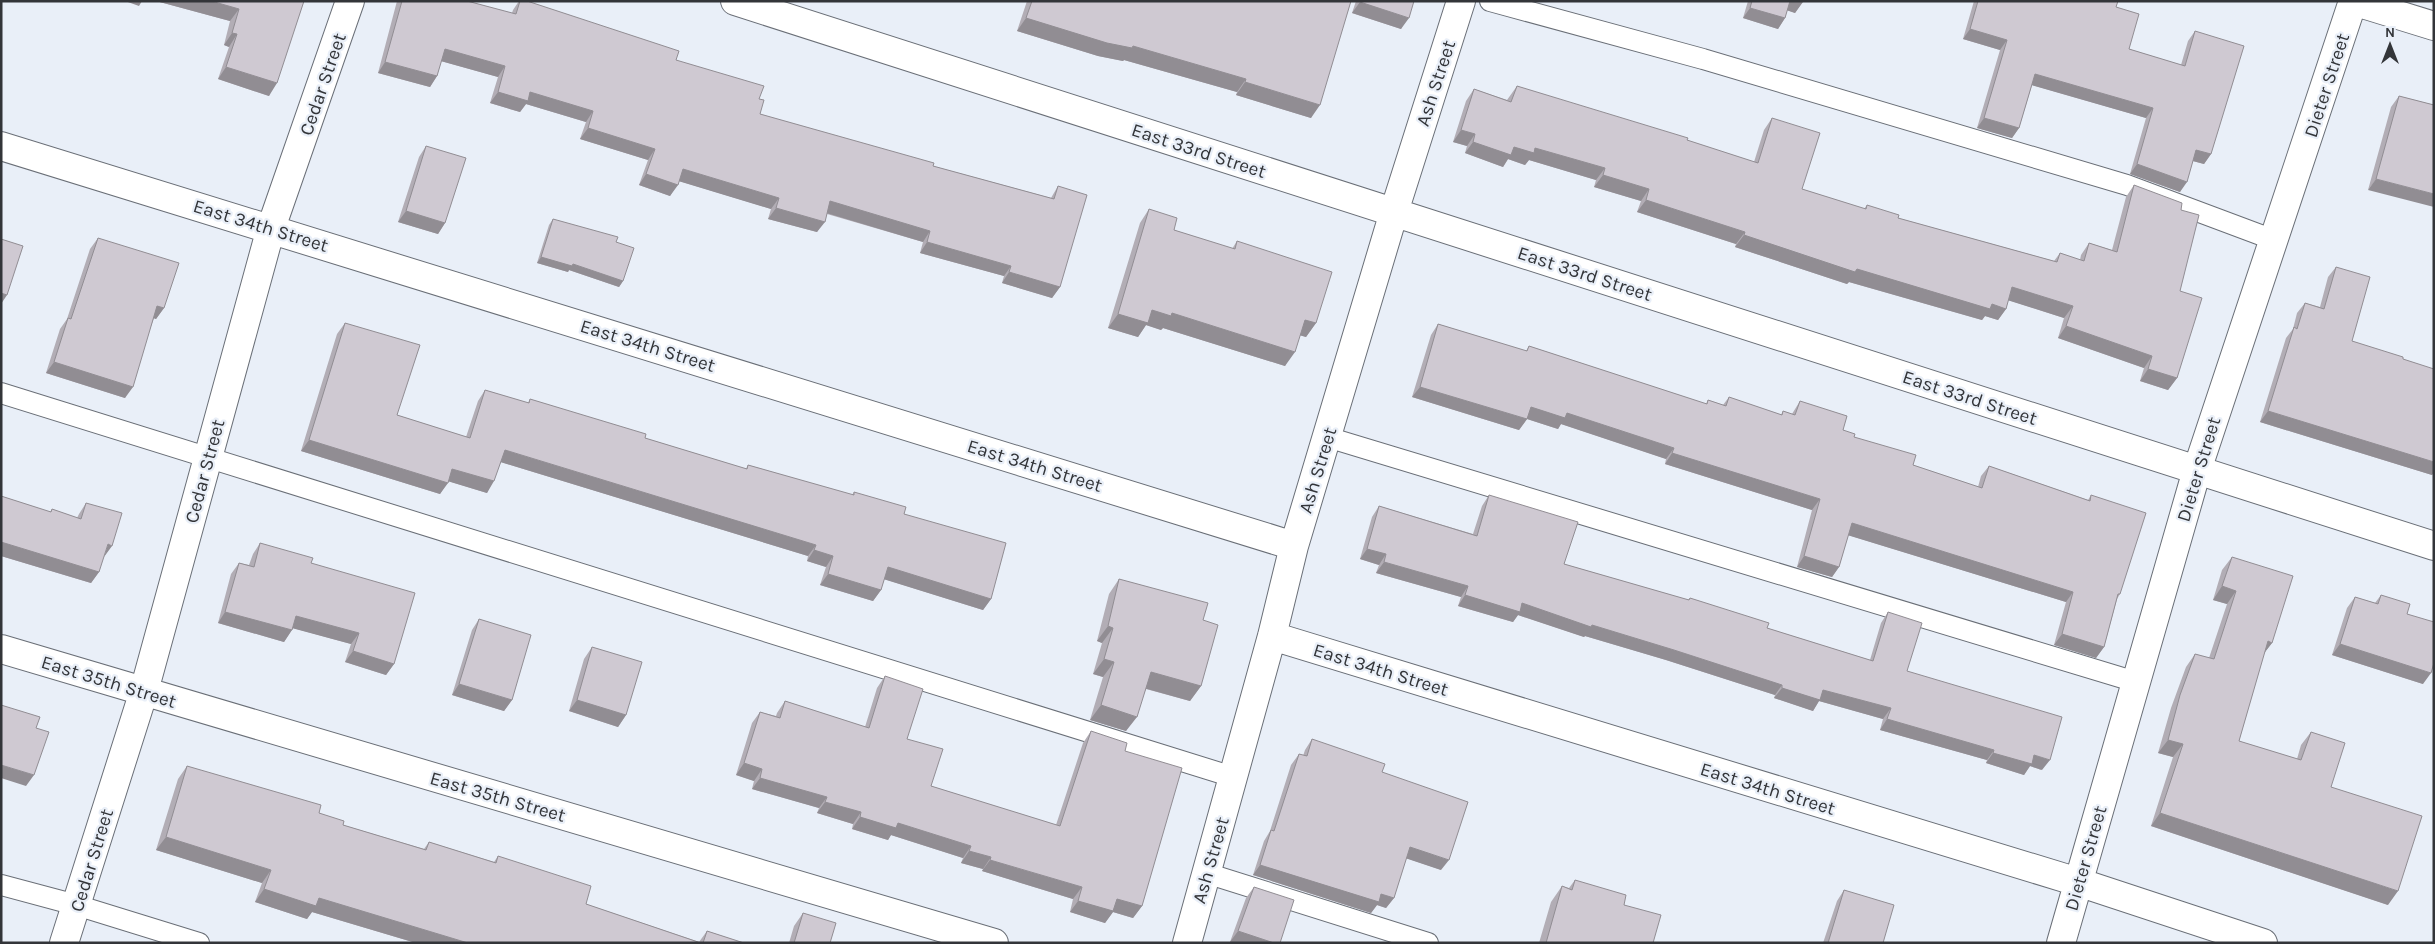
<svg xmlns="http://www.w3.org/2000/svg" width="2435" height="944" font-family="Karla,sans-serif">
  <rect width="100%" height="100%" fill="#e9eff8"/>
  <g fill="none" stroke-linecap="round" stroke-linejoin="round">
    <defs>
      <path id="service" d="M1490 1 1703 59 2127 185 2274 240
        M1 393 1233 777
        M1327 437 2136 682
        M1206 873 1428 943
        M1 885 76 905 199 943"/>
      <path id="minor" d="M735 1 2434 546
        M2353 1 2434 26
        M1 146 1294 546
        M1272 636 2078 882 2263 943
        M1 649 994 943
        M64 943 144 691 271 228 350 1
        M1187 943 1272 636 1294 546 1394 212 1461 1
        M2061 943 2197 470 2353 1"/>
    </defs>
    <use href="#service" stroke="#6a6f77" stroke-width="22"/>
    <use href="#minor" stroke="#6a6f77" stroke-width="30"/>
    <use href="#service" stroke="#fff" stroke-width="20"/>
    <use href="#minor" stroke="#fff" stroke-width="28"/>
  </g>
  <path fill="#b2adb5" d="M156 1H304L269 96 218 79 229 47 224 45 230 21Z
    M397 1H467L512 13 513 10 519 1H527L676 60 759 99 760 114 933 166 1051 198 1058 186 1060 287 1052 298 1002 283 1004 276 920 253 923 242 827 214 817 232 768 219 771 209 679 181 670 196 639 185 648 160 580 139 586 122 526 104 520 112 490 103 498 77 441 61 437 76 430 87 378 73Z
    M1027 1H1351L1311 118 1236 95 1237 92 1124 60 1123 61 1098 56 1017 31Z
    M1356 1H1414L1401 29 1352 13Z
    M1748 1H1803L1795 13 1787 10 1785 18 1778 29 1743 18Z
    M1974 1H2118L2116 7 2129 49 2181 65 2188 41 2195 31 2211 154 2204 164 2193 161 2180 192 2130 174 2146 118 2032 85 2019 128 2012 138 1977 128 2000 50 1963 39Z
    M1517 86 1754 162 1764 130 1772 118 1802 189 1864 209 1867 205 1898 218 2054 261 2060 253 2080 260 2081 255 2089 243 2112 250 2126 197 2134 185 2181 210 2180 291 2177 378 2168 390 2140 381 2144 368 2058 338 2064 318 2008 300 2006 309 1998 320 1985 316 1982 320 1849 282 1847 284 1735 247 1736 244 1637 212 1641 201 1594 187 1596 180 1529 160 1525 165 1508 159 1503 167 1465 153 1467 146 1453 142 1466 101 1474 89 1507 100Z
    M2399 96 2434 105 2368 190 2391 107Z
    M426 146 445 223 438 234 398 222 419 157Z
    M1149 209 1174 230 1232 249 1237 241 1316 323 1306 337 1300 335 1285 366 1163 328 1161 330 1146 325 1138 337 1108 328 1140 223Z
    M553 219 623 281 619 287 569 270 568 272 537 263 549 225Z
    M98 238 164 308 156 319 154 318 125 398 46 373 60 329 67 319 90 249Z
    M2336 267 2352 341 2403 359 2432 475 2260 422 2286 338 2293 329 2297 313 2305 303 2320 307 2328 277Z
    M345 323 397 415 466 437 478 401 485 390 528 403 530 399 645 438 746 469 748 465 852 495 854 492 904 514 991 599 983 610 884 579 881 590 873 601 820 585 826 567 807 561 808 556 501 462 487 493 448 481 440 494 301 451 337 334Z
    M1438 324 1526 351 1529 346 1706 404 1708 400 1723 405 1729 397 1781 415 1783 411 1792 414 1800 401 1854 437 1913 465 1978 487 1981 476 1989 466 2088 500 2091 495 2120 594 2117 599 2104 647 2096 658 2054 645 2066 602 1848 535 1839 567 1832 577 1797 567 1812 510 1665 464 1666 459 1561 424 1558 429 1527 419 1519 430 1412 397 1431 335Z
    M1489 495 1564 564 1688 600 1690 598 1767 628 1870 660 1881 623 1888 612 1907 671 2042 770 2030 766 2024 775 1986 763 1987 760 1880 730 1883 719 1819 701 1813 711 1774 698 1775 695 1666 660 1585 636 1584 637 1518 615 1513 622 1458 606 1461 597 1376 573 1379 565 1360 559 1372 517 1379 506 1473 534 1482 506Z
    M1 496 50 512 52 509 77 518 79 514 86 503 99 572 91 583 1 556Z
    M260 543 311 563 394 664 386 675 345 662 351 644 293 628 284 642 218 623 231 574 239 563 249 565 253 554Z
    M2232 557 2272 643 2264 653 2239 741 2297 759 2301 745 2311 732 2331 787 2388 905 2151 826 2173 757 2158 753 2171 708 2186 667 2195 654 2209 658 2227 604 2213 600 2222 570Z
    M1119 579 1203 620 1201 686 1190 701 1146 689 1126 731 1090 720 1103 677 1093 674 1102 643 1097 641 1109 594Z
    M2381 595 2407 614 2423 684 2332 655 2347 608 2355 597 2375 603Z
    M479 619 512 700 504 711 452 695 472 630Z
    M592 647 626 715 618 727 569 711 584 659Z
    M885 676 907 739 931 786 1056 825 1083 743 1091 731 1125 751 1142 906 1133 918 1113 912 1105 923 1070 912 1073 899 982 871 983 869 961 863 963 858 891 835 888 840 852 829 853 824 817 813 819 808 752 789 754 781 736 775 752 723 760 712 776 716 777 713 785 701 865 727 877 688Z
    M1312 739 1382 772 1441 870 1406 858 1394 898 1386 908 1377 905 1371 913 1253 875 1264 841 1270 831 1291 765 1299 754 1303 756 1305 750Z
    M187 766 319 813 343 825 424 849 429 842 494 862 498 856 586 904 699 942 707 931 744 943H416L312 912 307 919 255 902 262 883 156 850 178 779Z
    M1575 880 1624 905 1653 943H1539L1551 902 1562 886 1569 888Z
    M1254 887 1280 943 1230 942 1246 898Z
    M1844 890 1883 943H1823L1837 901Z
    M803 913 830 943H789L794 926Z"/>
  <path fill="#918d93" d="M125 1H142L139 6Z
    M156 1H211L239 9 230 21Z
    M1789 1H1800L1803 2 1795 13 1783 9Z
    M1360 2 1409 18 1401 29 1352 13Z
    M1750 8 1785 18 1778 29 1743 18Z
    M1026 18 1133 46 1246 79 1237 92 1124 60 1123 61 1098 56 1017 31Z
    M1970 29 2007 40 2000 50 1963 39Z
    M232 33 237 34 229 47 224 45Z
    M445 49 505 66 498 77 437 60Z
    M385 62 437 76 430 87 378 73Z
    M226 67 277 83 269 96 218 79Z
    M2035 74 2153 108 2146 118 2028 84Z
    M1245 82 1320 105 1311 118 1236 95Z
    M498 92H530L593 111 586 122 526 104 520 112 490 103Z
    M1984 118 2019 128 2012 138 1977 128Z
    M588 128 655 149 648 160 580 139Z
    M1461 130 1475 134 1467 146 1453 142Z
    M1473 142 1514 147 1535 148 1605 168 1596 180 1529 160 1525 165 1508 159 1503 167 1465 153Z
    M2196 150 2211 154 2204 164 2189 160Z
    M2137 164 2187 182 2180 192 2130 174Z
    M683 169 779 198 771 209 675 180Z
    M646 174 678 185 670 196 639 185Z
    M1603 175 1649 189 1641 201 1594 187Z
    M2376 179 2434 194V207L2368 190Z
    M1646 200 1745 232 1736 244 1637 212Z
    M830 201 930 231 923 242 823 212Z
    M776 208 825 222 817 232 768 219Z
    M406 211 445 223 438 234 398 222Z
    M1744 235 1857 269 1992 304 2006 309 1998 320 1985 316 1982 320 1849 282 1847 284 1735 247Z
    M927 242 1011 266 1004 276 920 253Z
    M541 257 573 264 623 281 619 287 569 270 568 272 537 263Z
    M1009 272 1060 287 1052 298 1002 283Z
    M2012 287 2073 306 2064 318 2004 299Z
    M1 293 7 295 1 304Z
    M157 306 164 308 156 319 150 317Z
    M1152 310 1172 313 1295 352 1285 366 1163 328 1161 330 1146 325 1138 337 1108 328 1118 314Z
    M1305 320 1316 323 1306 337 1295 334Z
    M2066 326 2152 356 2144 368 2058 338Z
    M54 362 133 387 125 398 46 373Z
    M2148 369 2177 378 2168 390 2140 381Z
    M1420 387 1527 419 1519 430 1412 397Z
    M1531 407 1567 413 1674 448 1666 459 1561 424 1558 429 1524 418Z
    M2268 411 2434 462V473L2432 475 2260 422Z
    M309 440 448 483 440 494 301 451Z
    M505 450 816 545 808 556 497 461Z
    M1672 453 1820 499 1812 510 1665 464Z
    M452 469 494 481 487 493 444 480Z
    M1852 523 2073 592 2066 602 1844 534Z
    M1 542 99 572 91 583 1 556Z
    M108 544 112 546 104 557Z
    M1367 549 1386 554 1379 565 1360 559Z
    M814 550 833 556 826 567 807 561Z
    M1804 556 1839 567 1832 577 1797 567Z
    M1384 562 1468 586 1461 597 1376 573Z
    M888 567 991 599 983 610 880 578Z
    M828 574 881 590 873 601 820 585Z
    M2222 586 2236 591 2227 604 2213 600Z
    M1465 595 1522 603 1592 625 1674 650 1782 685 1775 695 1666 660 1585 636 1584 637 1518 615 1513 622 1458 606Z
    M225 612 292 630 284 642 218 623Z
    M296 616 359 633 351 644 288 627Z
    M1108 626 1113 628 1102 643 1097 641Z
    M2062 634 2104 647 2096 658 2054 645Z
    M2268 641 2272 643 2262 656Z
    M2340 644 2431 673 2423 684 2332 655Z
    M353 651 394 664 386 675 345 662Z
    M1104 659 1114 662 1103 677 1093 674Z
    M1151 672 1201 686 1190 701 1140 687Z
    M459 684 512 700 504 711 452 695Z
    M1782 688 1823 690 1891 708 1883 719 1819 701 1813 711 1774 698Z
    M577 700 626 715 618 727 569 711Z
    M1101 705 1137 717 1126 731 1090 720Z
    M1887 719 1994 750 1987 760 1880 730Z
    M2168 740 2183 744 2173 757 2158 753Z
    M1993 753 2034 755 2050 760 2042 770 2030 766 2024 775 1986 763Z
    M744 763 762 769 754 781 736 775Z
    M1 765 34 775 26 786 1 778Z
    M760 778 827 797 819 808 752 789Z
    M825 802 861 812 853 824 817 813Z
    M2160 813 2398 891 2388 905 2151 826Z
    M860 817 898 823 971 846 963 858 891 835 888 840 852 829Z
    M166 837 271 870 262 883 156 850Z
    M1410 847 1449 860 1441 870 1402 857Z
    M969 851 991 857 983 869 961 863Z
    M990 860 1082 887 1073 899 982 871Z
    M1260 865 1381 894 1394 898 1386 908 1377 905 1371 913 1253 875Z
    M264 889 319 898 468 943H416L312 912 307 919 255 902Z
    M1117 899 1142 906 1133 918 1113 912 1105 923 1070 912 1078 901Z
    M1238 931 1274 943 1230 942Z"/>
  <path fill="#cfc9d2" stroke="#918d93" d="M211 1H304L277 83 226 67 237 34 232 33 239 9Z
    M402 1H467L516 14 520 1H527L679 51 676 60 764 86 759 99 764 100 760 114 934 163 933 166 1054 199 1058 186 1087 195 1060 287 1009 272 1011 266 927 242 930 231 830 201 825 222 776 208 779 198 683 169 678 185 646 174 655 149 588 128 593 111 530 92 528 101 498 92 505 66 445 49 437 76 385 62Z
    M1032 1H1351L1320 105 1245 82 1246 79 1133 46 1132 48 1107 43 1026 18Z
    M1360 1H1414L1409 18 1360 2Z
    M1752 1H1790L1785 18 1750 8Z
    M1978 1H2118L2116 7 2139 14 2129 49 2185 66 2195 31 2244 46 2211 154 2196 150 2187 182 2137 164 2153 108 2035 74 2019 128 1984 118 2007 40 1970 29Z
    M1517 86 1688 138 1687 140 1758 163 1772 118 1820 133 1802 189 1866 209 1867 205 1899 215 1898 218 2057 262 2060 253 2084 261 2089 243 2117 252 2134 185 2182 203 2181 210 2199 215 2180 291 2202 298 2177 378 2148 369 2152 356 2066 326 2073 306 2012 287 2006 309 1992 304 1990 309 1857 269 1855 272 1744 235 1745 232 1646 200 1649 189 1603 175 1605 168 1535 148 1534 153 1514 147 1511 155 1473 142 1475 134 1461 130 1474 89 1511 102Z
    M2399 96 2434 105V194L2376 179Z
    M426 146 466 158 445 223 406 211Z
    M1149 209 1177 218 1174 230 1235 249 1237 241 1332 272 1316 323 1305 320 1295 352 1172 313 1171 316 1152 310 1148 323 1118 314Z
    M553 219 618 237 616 242 634 248 623 281 573 264 572 266 541 257Z
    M98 238 179 263 164 308 157 306 133 387 54 362 68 318 71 319Z
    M1 239 23 246 7 295 1 293Z
    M2336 267 2370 277 2352 341 2403 357V359L2434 369V462L2268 411 2294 327 2297 329 2305 303 2324 309Z
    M345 323 420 345 397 415 470 438 485 390 529 403 530 399 646 434 645 438 747 469 748 465 854 495V492L906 507 904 514 1006 543 991 599 888 567 881 590 828 574 833 556 814 550 816 545 505 450 494 481 452 469 448 483 309 440Z
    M1438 324 1527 351 1529 346 1707 404 1708 400 1726 406 1729 397 1782 415 1783 411 1795 415 1800 401 1847 416 1843 430 1855 434 1854 437 1916 455 1913 465 1982 488 1989 466 2090 501 2091 495 2146 513 2120 594H2118L2104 647 2062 634 2073 592 1852 523 1839 567 1804 556 1820 499 1672 453 1674 448 1567 413 1565 418 1531 407 1527 419 1420 387Z
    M1489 495 1578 522 1564 564 1689 600 1690 598 1769 623 1767 628 1873 661 1888 612 1922 623 1907 671 2062 717 2050 760 2034 755 2032 764 1993 753 1994 750 1887 719 1891 708 1823 690 1820 700 1782 688V685L1674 650 1592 625 1591 627 1522 603 1520 612 1465 595 1468 586 1384 562 1386 554 1367 549 1379 506 1477 536Z
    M1 496 51 512 52 509 81 519 86 503 122 513 112 546 108 544 99 572 1 542Z
    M260 543 313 558 311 563 415 593 394 664 353 651 359 633 296 616 292 630 225 612 239 563 254 567Z
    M2232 557 2293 576 2272 643 2268 641 2239 741 2301 760 2311 732 2345 743 2331 787 2422 816 2398 891 2160 813 2183 744 2168 740 2180 695 2195 654 2214 659 2236 591 2222 586Z
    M1119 579 1208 603 1203 620 1218 625 1201 686 1151 672 1137 717 1101 705 1114 662 1104 659 1113 628 1108 626Z
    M2381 595 2410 604 2407 614 2434 622V663L2431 673 2340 644 2355 597 2378 604Z
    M479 619 531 635 512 700 459 684Z
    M592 647 642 662 626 715 577 700Z
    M885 676 923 689 907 739 943 749 931 786 1060 826 1091 731 1127 743 1125 751 1182 768 1142 906 1117 899 1113 911 1078 901 1082 887 990 860 991 857 969 851 971 846 898 823 896 828 860 817 861 812 825 802 827 797 760 778 762 769 744 763 760 712 780 718 785 701 869 728Z
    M1 705 40 717 36 728 49 732 34 775 1 765Z
    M1312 739 1385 764 1382 772 1468 802 1449 860 1410 847 1394 898 1381 894 1379 902 1260 865 1271 830 1274 831 1299 754 1307 756Z
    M187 766 321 805 319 813 344 821 343 825 426 850 429 842 496 863 498 856 591 886 586 904 701 943H468L319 898 316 906 264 889 271 870 166 837Z
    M1575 880 1626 895 1624 905 1661 915 1653 943H1546L1562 886 1572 890Z
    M1254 887 1294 900 1280 943H1274L1238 931Z
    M1844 890 1894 905 1883 943H1828Z
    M803 913 836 923 830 943H794Z
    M707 931 744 943H703Z"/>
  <g text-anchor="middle" stroke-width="4.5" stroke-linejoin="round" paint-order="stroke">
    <g font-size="19" fill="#333539" stroke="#e9eff8">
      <text transform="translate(1435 83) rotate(-72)" y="7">Ash Street</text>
      <text transform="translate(322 84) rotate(-71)" y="7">Cedar Street</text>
      <text transform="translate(2326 85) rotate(-72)" y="7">Dieter Street</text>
      <text transform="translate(1199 150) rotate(18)" y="7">East 33rd Street</text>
      <text transform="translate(261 225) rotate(17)" y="7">East 34th Street</text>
      <text transform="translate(1585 273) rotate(18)" y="7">East 33rd Street</text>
      <text transform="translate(648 345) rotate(17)" y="7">East 34th Street</text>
      <text transform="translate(1970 397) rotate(18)" y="7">East 33rd Street</text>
      <text transform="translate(1035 465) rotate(17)" y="7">East 34th Street</text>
      <text transform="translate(2198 469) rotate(-73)" y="7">Dieter Street</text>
      <text transform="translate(1317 470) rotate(-73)" y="7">Ash Street</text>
      <text transform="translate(204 471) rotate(-75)" y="7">Cedar Street</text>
      <text transform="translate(1381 669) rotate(17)" y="7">East 34th Street</text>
      <text transform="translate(109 681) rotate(17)" y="7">East 35th Street</text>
      <text transform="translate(1768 788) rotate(17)" y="7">East 34th Street</text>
      <text transform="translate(498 796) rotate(16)" y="7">East 35th Street</text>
      <text transform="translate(2085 858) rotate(-74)" y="7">Dieter Street</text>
      <text transform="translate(91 860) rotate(-73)" y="7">Cedar Street</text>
      <text transform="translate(1210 860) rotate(-74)" y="7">Ash Street</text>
    </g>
  </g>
  <rect width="2435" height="944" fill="none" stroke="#333539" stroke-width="5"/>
  <g transform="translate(2390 45)" stroke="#e9eff8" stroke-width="4" paint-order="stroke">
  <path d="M0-4L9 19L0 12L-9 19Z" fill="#333539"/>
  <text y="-8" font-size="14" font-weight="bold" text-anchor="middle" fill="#333539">N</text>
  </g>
</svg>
